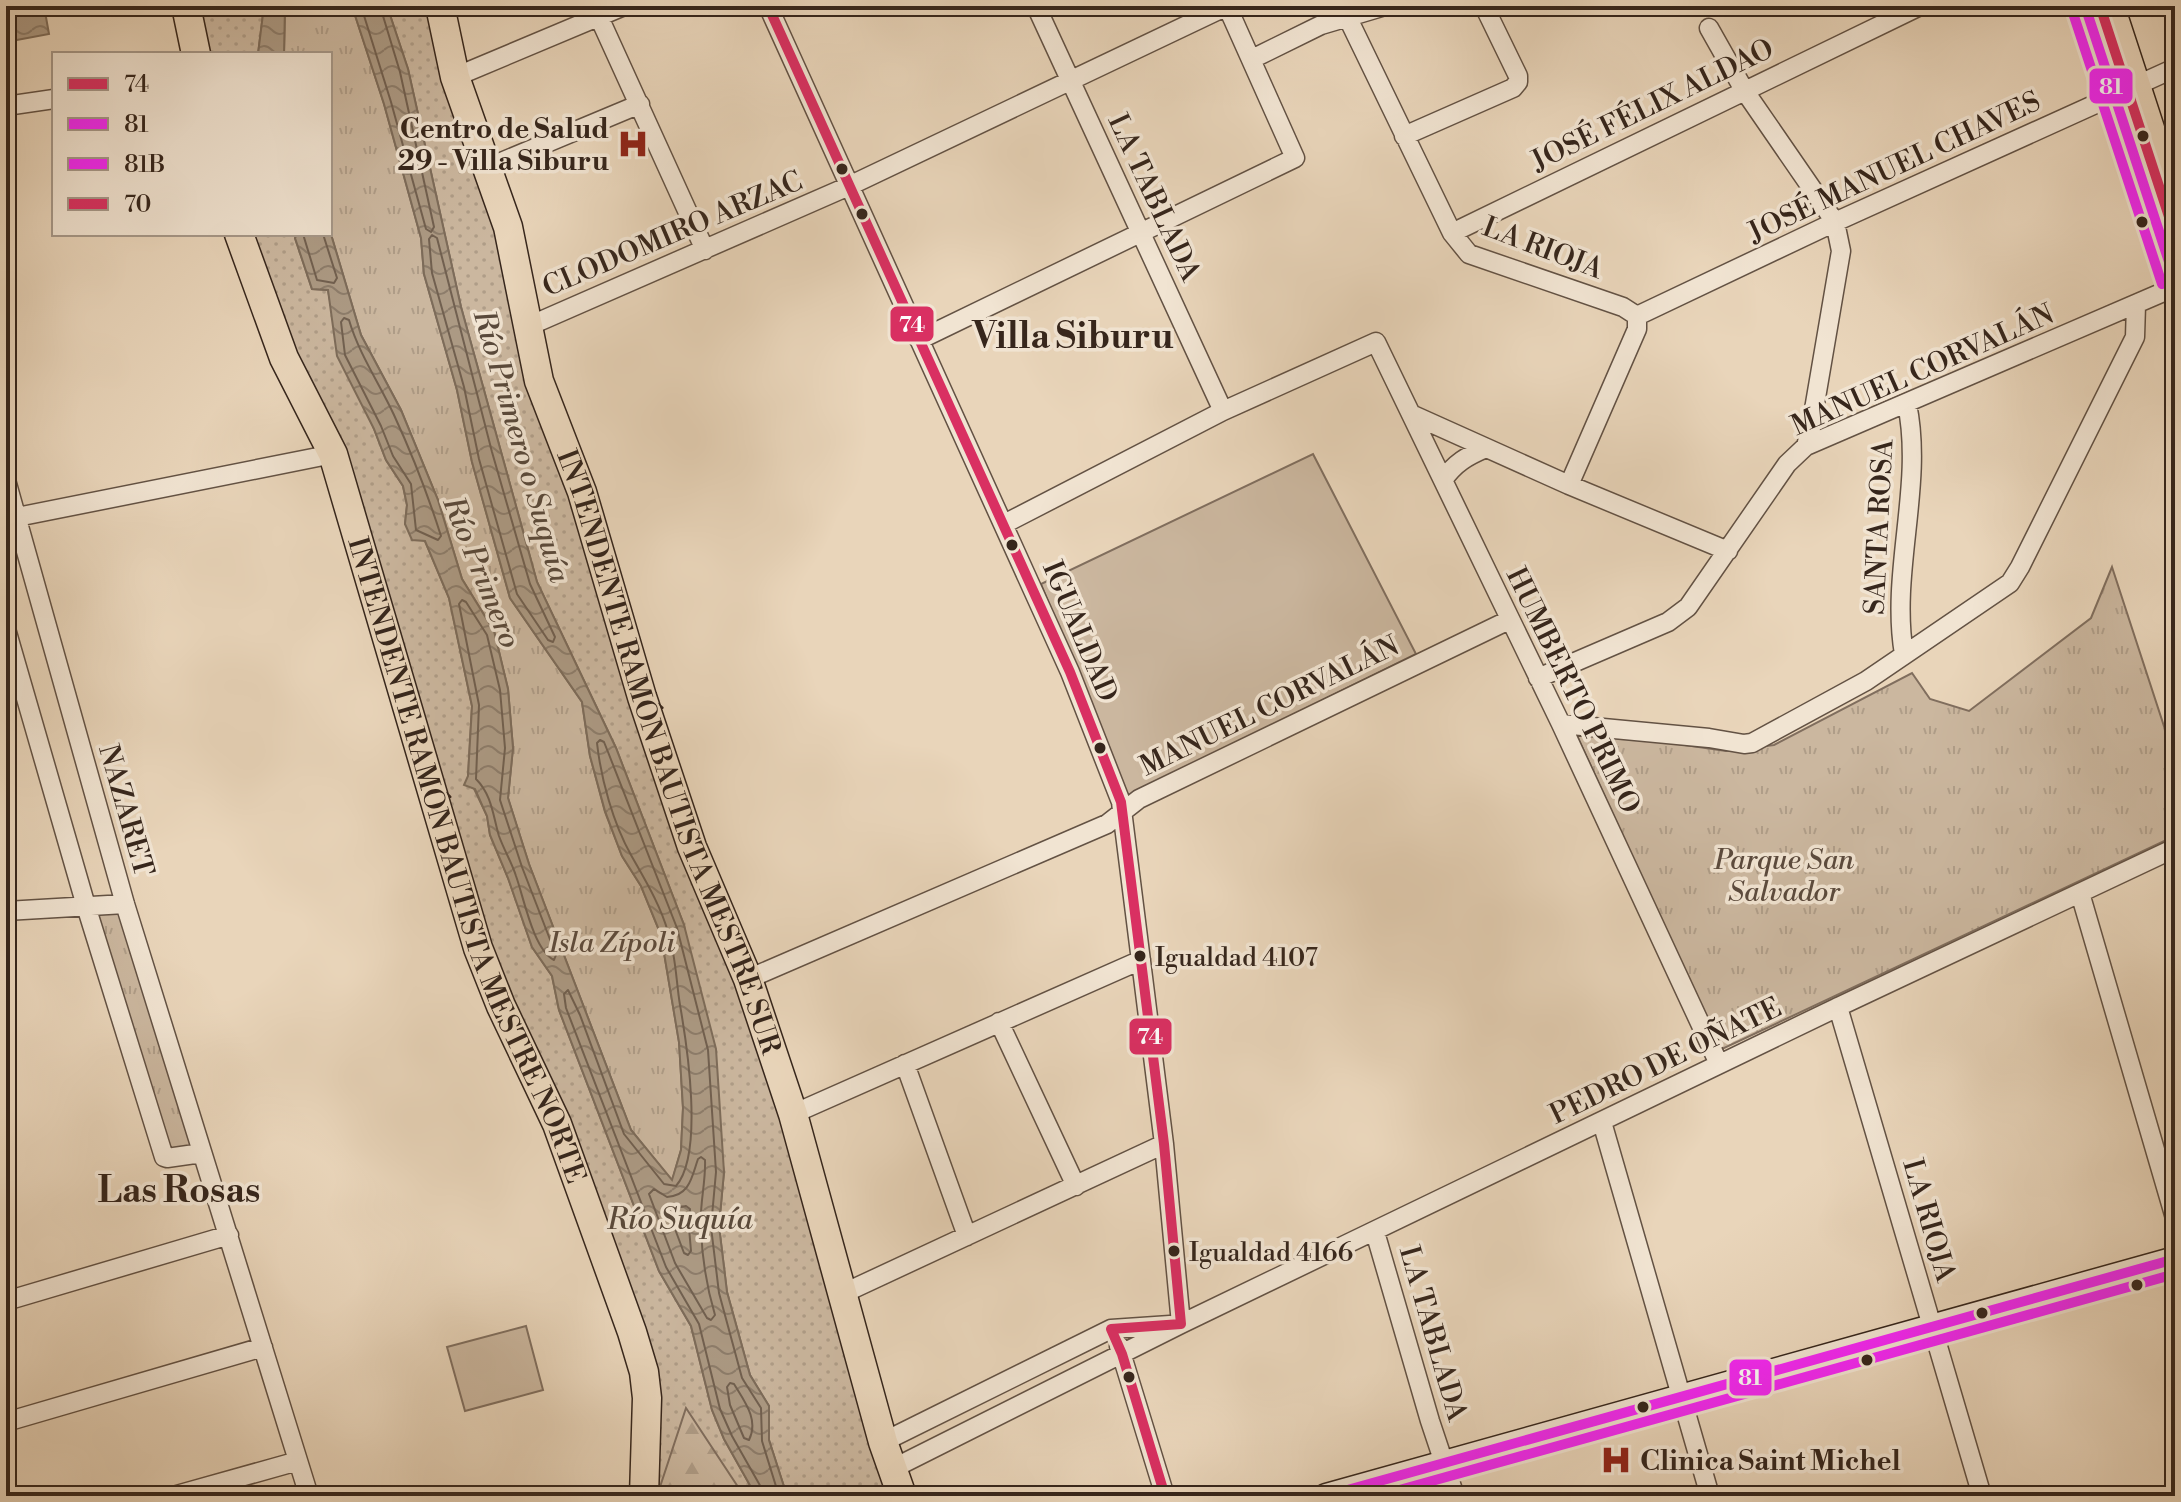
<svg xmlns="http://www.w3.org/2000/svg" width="2181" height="1502" font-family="'Libre Bodoni',serif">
  <defs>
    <pattern id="grass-dots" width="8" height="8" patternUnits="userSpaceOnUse" patternTransform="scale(2)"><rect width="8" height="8" fill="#cbb79f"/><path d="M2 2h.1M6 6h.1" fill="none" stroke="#af9d88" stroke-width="1.8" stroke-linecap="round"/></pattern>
    <pattern id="forest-firs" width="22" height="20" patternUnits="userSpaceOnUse" patternTransform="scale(2)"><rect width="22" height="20" fill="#cbb79f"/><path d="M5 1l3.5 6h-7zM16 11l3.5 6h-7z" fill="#af9d88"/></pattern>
    <pattern id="park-tufts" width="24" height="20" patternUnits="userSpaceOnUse" patternTransform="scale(2)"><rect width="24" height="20" fill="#cbb79f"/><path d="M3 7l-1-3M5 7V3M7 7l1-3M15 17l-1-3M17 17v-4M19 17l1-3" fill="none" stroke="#af9d88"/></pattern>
    <pattern id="water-waves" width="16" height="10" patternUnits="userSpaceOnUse" patternTransform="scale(2)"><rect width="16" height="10" fill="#ac9a84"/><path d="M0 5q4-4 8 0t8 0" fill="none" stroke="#8d7d6b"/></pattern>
  </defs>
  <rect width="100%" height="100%" fill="#e9d5ba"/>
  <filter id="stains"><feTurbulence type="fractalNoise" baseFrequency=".0025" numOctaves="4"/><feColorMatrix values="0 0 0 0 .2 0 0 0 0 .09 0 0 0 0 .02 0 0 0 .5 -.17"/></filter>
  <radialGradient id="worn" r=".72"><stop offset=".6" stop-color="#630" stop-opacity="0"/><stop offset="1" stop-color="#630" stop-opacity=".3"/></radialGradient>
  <path fill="url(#grass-dots)" stroke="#806e5e" stroke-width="2" d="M186 6H264L258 54H196Z
    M387 6H440L529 326 692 847 902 1496H787L769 1440V1406L750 1375 727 1292 719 1226 724 1172 684 925 616 748 537 582 461 307 408 69Z
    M239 234H297L295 238 312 289 328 290 331 306 374 429 386 460 403 486 407 505 405 524 425 541 449 598 472 706 468 776 487 816 490 835 508 878 532 947 552 976 559 1010 659 1271 691 1326 712 1410 724 1439 756 1496H644L647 1398 501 1006 339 472Z"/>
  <path fill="url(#forest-firs)" stroke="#806e5e" stroke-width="2" d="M686 1408 744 1496H657Z"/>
  <path fill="url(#park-tufts)" stroke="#806e5e" stroke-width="2" d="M285 6H352L384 104 421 238 424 274 457 390 472 462 510 598 582 702 590 756 605 812 622 856 641 886 661 935 679 1042 683 1108 681 1150 672 1181 631 1130 529 864 508 798 513 748 508 689 494 631 462 579 438 500 401 410 361 335 330 231V54H284Z
    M2112 567 2175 760V836L1720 1050 1574 729 1726 751 1774 745 1912 673 1930 699 1969 711 2091 618Z
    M119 911 193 1149H167L97 914Z"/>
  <path fill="#cbb79f" stroke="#806e5e" stroke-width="2" d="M1313 454 1416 654 1126 797 1041 584Z
    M526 1326 543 1390 465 1411 447 1347Z"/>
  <path fill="url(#water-waves)" stroke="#7d6c5a" stroke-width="2" d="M6 6H44L49 34 6 42Z
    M264 6H285L284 54H258Z
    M352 6H387L408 69 461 307 537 582 616 748 684 925 716 1049 724 1172 719 1226 727 1292 750 1375 769 1406V1440L787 1496H756L724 1439 712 1410 691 1326 659 1271 559 1010 552 976 532 947 508 878 490 835 487 816 475 789 464 785 468 776 472 706 449 598 425 541 412 540 405 524 407 505 403 486 386 460 374 429 337 356 328 290 312 289 295 238 297 234H330V231L361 335 401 410 438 500 462 579 494 631 508 689 513 748 508 798 529 864 631 1130 672 1180 681 1150 683 1108 679 1042 661 935 641 886 622 856 605 811 590 756 582 702 510 598 472 462 457 390 424 274 421 238 384 104Z"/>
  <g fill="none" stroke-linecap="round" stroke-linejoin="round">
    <path stroke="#716050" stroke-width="2" d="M361 6 391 102 426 229 431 232 434 227 400 72 380 6
      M303 234 317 280 334 283 337 278 323 234
      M432 235 437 238 492 452 530 584 555 637 553 642 548 640 517 594 479 459 464 387 432 273 429 239Z
      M344 318 349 320C359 354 379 383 394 415 412 454 428 495 441 536L438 540 416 530 411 484 393 456 381 426 345 355 341 322Z
      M462 600 466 602 487 635 500 690 505 748 500 800 522 867 556 955 554 960C533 949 524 898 516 876 512 863 504 850 499 836 493 816 492 795 476 779L479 705 459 604Z
      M701 1157 705 1160C706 1183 699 1206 701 1229 702 1257 707 1288 715 1315L711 1320 707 1318 675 1263 649 1194 654 1189 667 1197C690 1196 692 1176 698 1159Z
      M686 1206 690 1209 689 1228 691 1251 688 1255 684 1253 669 1213 671 1209Z
      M730 1383 734 1384C745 1402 759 1420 749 1440L744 1438 730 1405 727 1387Z
      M763 1496 762 1489 732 1436 720 1409 699 1324 666 1267 566 1008 564 994 568 990 580 1015 624 1134 664 1184 676 1186C704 1154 687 1045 680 1005 676 981 676 955 668 932 660 904 645 880 631 855 613 823 601 779 597 743L600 740 604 742 608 752 677 928 708 1050 716 1172 711 1227 719 1293 742 1378 761 1408 762 1441 779 1496"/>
    <defs>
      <path id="street" d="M768 6 1070 672 1121 802 1164 1144 1181 1324
        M1036 6 1223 411
        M1342 6 1452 233 1469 254 1623 307 1637 316V329L1569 485
        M599 17 705 250
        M1709 28 1744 90 1835 222 1841 251 1811 427 1806 446
        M1252 59 1321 25 1385 6
        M455 77 624 6
        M6 106 54 99
        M1404 136 1513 88 1518 82V76L1484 6
        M487 168 640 104
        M1452 233 1920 6
        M1637 316 1835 222 2175 68
        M529 326 849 186 1227 6
        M919 340 1295 158 1227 6
        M1411 414 1569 485 1728 551
        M6 480 125 904 309 1496
        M1443 480C1455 463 1467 456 1486 448
        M7 519 333 454
        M1004 524 1223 411 1376 342 1561 724 1719 1064
        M6 629 86 906 164 1157 167 1158 202 1153
        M1904 654C1890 572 1924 485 1907 404
        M1538 678 1668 622 1688 607 1787 464 1806 446 2175 287
        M1561 724 1709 738 1744 744 1752 743 1866 681 2010 583 2020 567 2135 337 2136 305
        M2080 893 2175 1218
        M6 911 125 904
        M748 979 1107 824 1139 799 1509 620
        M1838 1007 1982 1496
        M999 1022 1076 1186
        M905 1064 967 1236
        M793 1114 1141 960
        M1602 1122 1710 1496
        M1375 1232 1430 1421 1455 1496
        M842 1294 1164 1144
        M6 1301 229 1235
        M1119 1346 1165 1496
        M6 1422 263 1347
        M883 1442 1111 1329 1170 1325
        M892 1469 1181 1324 1838 1007 2175 848
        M173 1496 298 1461"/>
      <path id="secondary" d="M1326 1496 2175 1259"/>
      <g id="primary">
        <path d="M186 6 196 54"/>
        <path id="s1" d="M440 6 455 77 508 227 539 381 582 492 642 697 692 847 748 979 793 1114 883 1442 902 1496"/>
        <path d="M2085 6 2175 280"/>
        <path d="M2110 6 2175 205"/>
        <path id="s2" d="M239 234 284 358 333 454 478 948 501 1006 557 1124 632 1332 644 1372 647 1398 644 1496"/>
      </g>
    </defs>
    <use href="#street" stroke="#635244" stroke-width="21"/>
    <use href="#secondary" stroke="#36261c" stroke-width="27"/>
    <use href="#primary" stroke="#36261c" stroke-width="31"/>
    <use href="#street" stroke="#f1e4d2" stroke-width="18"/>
    <use href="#secondary" stroke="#f1e4d2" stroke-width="24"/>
    <use href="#primary" stroke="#e9d5ba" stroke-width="28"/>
    <defs>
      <path id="bus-1" d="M768 6 1070 672 1121 802 1164 1144 1181 1324
        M1165 1496 1122 1354 1111 1329 1181 1324"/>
      <path id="bus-2" d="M2085 6 2175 280
        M1326 1496 2175 1259"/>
      <path id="bus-3" d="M2072 10 2162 284
        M1378 1496 2175 1274"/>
      <path id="bus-4" d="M2100 6 2175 235"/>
    </defs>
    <use href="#bus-1" stroke="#f1e4d2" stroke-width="16"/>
    <use href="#bus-2" stroke="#f1e4d2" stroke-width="16"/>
    <use href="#bus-3" stroke="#f1e4d2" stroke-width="16"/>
    <use href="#bus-4" stroke="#f1e4d2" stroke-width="16"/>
    <use href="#bus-1" stroke="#d93062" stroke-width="10"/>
    <use href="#bus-2" stroke="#f427f4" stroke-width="10"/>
    <use href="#bus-3" stroke="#f427f4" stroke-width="10"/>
    <use href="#bus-4" stroke="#d93062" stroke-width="10"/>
  </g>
  <defs>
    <symbol id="hospital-bare" viewBox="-9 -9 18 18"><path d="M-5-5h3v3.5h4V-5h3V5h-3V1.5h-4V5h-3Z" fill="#8f2418" stroke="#f1e4d2" stroke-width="2.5" paint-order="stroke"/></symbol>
  </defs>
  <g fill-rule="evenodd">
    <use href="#hospital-bare" x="611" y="122" width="44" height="44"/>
    <use href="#hospital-bare" x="1594" y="1438" width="44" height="44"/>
  </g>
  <g fill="#36261c" stroke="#f1e4d2" stroke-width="3">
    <circle cx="2143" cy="136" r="7"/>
    <circle cx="842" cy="169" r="7"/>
    <circle cx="862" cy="214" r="7"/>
    <circle cx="2142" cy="222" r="7"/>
    <circle cx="1012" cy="545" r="7"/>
    <circle cx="1100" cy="748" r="7"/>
    <circle cx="1140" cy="956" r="7"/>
    <circle cx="1174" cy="1251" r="7"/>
    <circle cx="2137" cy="1285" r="7"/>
    <circle cx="1982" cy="1313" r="7"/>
    <circle cx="1867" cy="1360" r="7"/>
    <circle cx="1129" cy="1377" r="7"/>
    <circle cx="1643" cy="1407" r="7"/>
  </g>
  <g text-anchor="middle" stroke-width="7" stroke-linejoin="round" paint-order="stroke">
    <g font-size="26" fill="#36261c" stroke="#f1e4d2" text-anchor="start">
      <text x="1155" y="966">Igualdad 4107</text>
      <text x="1189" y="1261">Igualdad 4166</text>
    </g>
    <g font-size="28" fill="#36261c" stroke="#f1e4d2">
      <text transform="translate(1652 104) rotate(-26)" y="10">JOSÉ FÉLIX ALDAO</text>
      <text transform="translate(1894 166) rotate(-25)" y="10">JOSÉ MANUEL CHAVES</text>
      <text transform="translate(1155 197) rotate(65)" y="10">LA TABLADA</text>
      <text transform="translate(672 233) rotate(-23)" y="10">CLODOMIRO ARZAC</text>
      <text transform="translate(1543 247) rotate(21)" y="10">LA RIOJA</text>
      <text transform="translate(1922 369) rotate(-24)" y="10">MANUEL CORVALÁN</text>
      <text transform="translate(1878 527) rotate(-87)" y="10">SANTA ROSA</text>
      <text transform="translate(1081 631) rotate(67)" y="10">IGUALDAD</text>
      <text transform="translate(1574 690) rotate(64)" y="10">HUMBERTO PRIMO</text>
      <text transform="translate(1269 705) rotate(-26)" y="10">MANUEL CORVALÁN</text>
      <text dy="10" stroke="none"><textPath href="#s1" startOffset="782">INTENDENTE RAMÓN BAUTISTA MESTRE SUR</textPath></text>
      <text transform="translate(127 810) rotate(74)" y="10">NAZARET</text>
      <text dy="10" stroke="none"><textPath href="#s2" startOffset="668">INTENDENTE RAMÓN BAUTISTA MESTRE NORTE</textPath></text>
      <text transform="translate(1665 1060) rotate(-26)" y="10">PEDRO DE OÑATE</text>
      <text transform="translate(1930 1220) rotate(74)" y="10">LA RIOJA</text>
      <text transform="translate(1434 1333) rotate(74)" y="10">LA TABLADA</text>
    </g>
    <g font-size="28" font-weight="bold" fill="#36261c" stroke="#f1e4d2" text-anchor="end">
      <text x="609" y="138">Centro de Salud<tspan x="609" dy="32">29 - Villa Siburu</tspan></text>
      <text x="1640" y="1470" text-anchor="start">Clinica Saint Michel</text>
    </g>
    <g font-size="28" font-style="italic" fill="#5b4a3d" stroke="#f1e4d2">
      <text x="1784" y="869">Parque San<tspan x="1784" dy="32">Salvador</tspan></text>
      <text x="612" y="952">Isla Zípoli</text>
    </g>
    <g font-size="30" font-style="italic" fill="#59493b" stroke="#f1e4d2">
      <text transform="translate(522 446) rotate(74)" y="10">Río Primero o Suquía</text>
      <text transform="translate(482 572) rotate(68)" y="10">Río Primero</text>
      <text x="680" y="1229">Río Suquía</text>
    </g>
    <g font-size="36" font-weight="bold" fill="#36261c" stroke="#f1e4d2">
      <text x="1073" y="348">Villa Siburu</text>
      <text x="179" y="1202">Las Rosas</text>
    </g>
  </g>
  <g stroke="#f1e4d2" stroke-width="3">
    <rect x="2088" y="67" width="46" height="38" rx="8" fill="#f427f4"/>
    <rect x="889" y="305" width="46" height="38" rx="8" fill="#d93062"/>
    <rect x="1128" y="1017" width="45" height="39" rx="8" fill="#d93062"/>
    <rect x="1728" y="1358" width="45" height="39" rx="8" fill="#f427f4"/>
  </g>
  <g font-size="22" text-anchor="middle" font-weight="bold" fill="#fff">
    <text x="2111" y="94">81</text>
    <text x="912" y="332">74</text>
    <text x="1150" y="1044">74</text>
    <text x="1750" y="1385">81</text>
  </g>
  <rect width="2181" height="1502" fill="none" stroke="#e9d5ba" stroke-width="32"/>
  <rect x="8" y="8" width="2165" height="1486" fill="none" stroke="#36261c" stroke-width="4"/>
  <rect x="16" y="16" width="2149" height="1470" fill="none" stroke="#36261c" stroke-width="2"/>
  <rect x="52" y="52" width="280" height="184" fill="#f1e4d2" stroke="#a69889" stroke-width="2"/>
  <rect x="68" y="78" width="40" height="12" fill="#d93062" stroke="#a69889" stroke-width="2"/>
  <text x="124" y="92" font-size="24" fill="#36261c">74</text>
  <rect x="68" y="118" width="40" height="12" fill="#f427f4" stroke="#a69889" stroke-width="2"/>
  <text x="124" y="132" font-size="24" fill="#36261c">81</text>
  <rect x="68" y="158" width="40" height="12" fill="#f427f4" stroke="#a69889" stroke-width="2"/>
  <text x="124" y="172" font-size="24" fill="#36261c">81B</text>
  <rect x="68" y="198" width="40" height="12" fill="#d93062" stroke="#a69889" stroke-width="2"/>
  <text x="124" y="212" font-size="24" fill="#36261c">70</text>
  <rect width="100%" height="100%" filter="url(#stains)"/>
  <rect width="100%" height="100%" fill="url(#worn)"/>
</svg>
